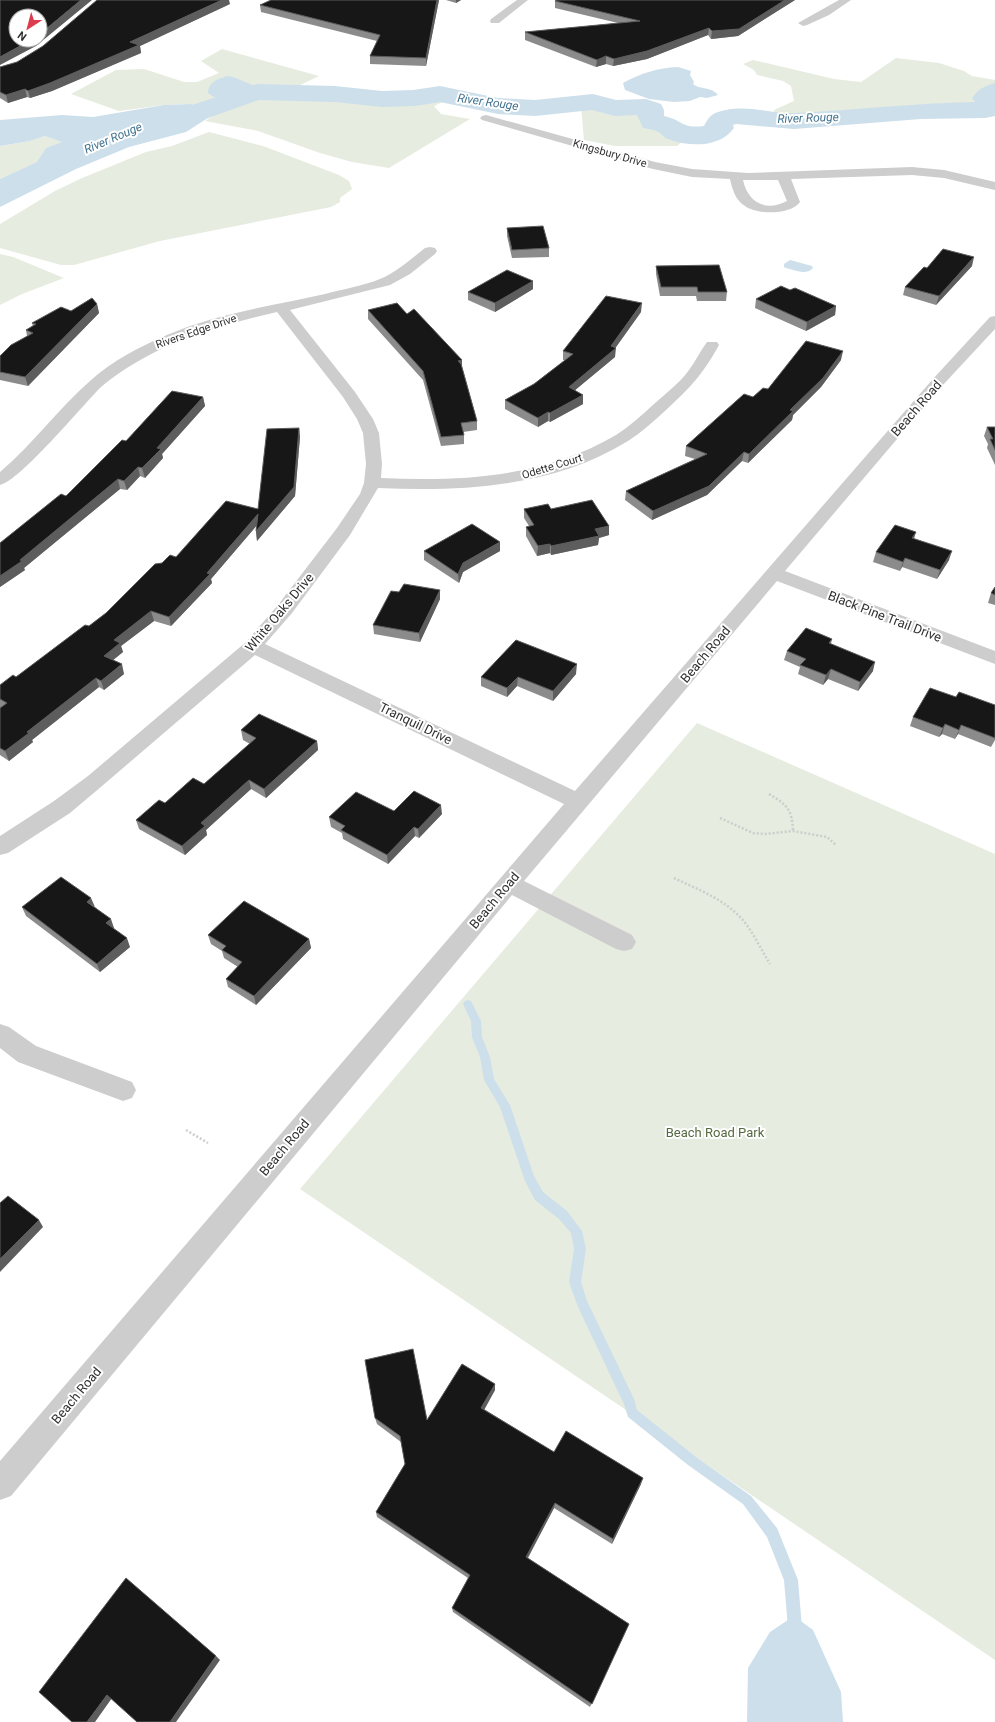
<svg xmlns="http://www.w3.org/2000/svg" width="995" height="1722" font-family="Roboto,sans-serif">
  <rect width="100%" height="100%" fill="#fff"/>
  <path fill="#e6ecdf" d="M222 49 319 76 294 88 310 96 337 97 361 102 386 104 416 99 447 100 434 106 441 114 470 119 389 168 352 162 320 153 258 131 205 121 214 115 191 104 164 105 119 111 71 94 116 70 144 69 184 82H197L219 73 201 61Z
    M896 58 939 63 964 71 972 76 995 80V112L921 117 897 116 784 125 760 121 775 117 774 110 794 101 791 86 783 81 757 75 754 70 743 64 753 60 834 79 861 82Z
    M581 106 640 112 644 114 643 121 687 138 677 146H615L584 140Z
    M209 132 263 146 339 175 349 181 352 189 340 198V202L331 207 160 241 74 265H61L0 248V224L55 191 82 178 146 152 172 146Z
    M45 136 63 142 46 148 38 162 0 179V146L30 141Z
    M0 254 13 257 64 278 22 294 0 305Z
    M697 723 995 854V1660L300 1189Z"/>
  <path fill="#ccdfeb" d="M678 67 691 71 690 75 694 82 693 84C700 90 711 86 718 95L707 98 700 97 690 101 674 102 649 99 625 90 623 83C641 73 658 68 678 67Z
    M227 76 233 77 262 89 264 94C238 99 234 111 208 93 209 81 217 80 227 76Z
    M191 104 214 114 186 132 129 147 76 169 0 207V179L37 162 46 148 62 142 45 136 30 141 0 146V120L62 115 93 117 164 105Z
    M790 260 812 266 813 268C805 276 796 270 786 268L784 267V264Z
    M794 1616 813 1630 841 1692 843 1722H747L748 1668 770 1632Z"/>
  <g fill="none" stroke-linecap="round" stroke-linejoin="round">
    <path fill="#ccdfeb" fill-rule="evenodd" d="M468 1000 471 1001 481 1021 482 1037 490 1057 494 1079 510 1105 534 1176 543 1192 567 1211 582 1231 586 1249 581 1282 587 1301 634 1399 637 1410 696 1457 751 1496 777 1528 798 1580 802 1628 800 1633 795 1635 790 1633 788 1628 784 1580 767 1537 743 1504 688 1465 628 1417 624 1404 578 1307 569 1282 574 1249 571 1233 559 1219 535 1200 525 1181 500 1107 484 1080 480 1057 472 1037 471 1021 463 1004 465 1001Z"/>
    <path fill="#ccdfeb" fill-rule="evenodd" d="M995 83V116L985 118 921 119 794 129 736 124 733 125 734 128C720 148 689 147 668 139 664 138 662 134 658 132 654 129 648 129 643 128L637 115 615 116 592 110 535 116 498 114 440 102 415 106 382 107 335 102 259 100 205 119 164 127 134 136 124 134 120 128 124 122 148 114 189 106 257 84 335 86 382 91 413 90 440 86 498 98 535 100 593 94 616 100 646 99 661 104 664 110V116C683 120 681 129 704 126 710 115 712 113 726 110 749 105 772 114 796 113 855 110 915 103 975 102L972 98C978 89 985 86 995 83Z"/>
    <path stroke="#cdcdcd" stroke-width="2.5" stroke-dasharray="2 2" stroke-linecap="butt" d="M769 794C787 805 792 809 793 831
      M720 818 753 833 765 834 793 831 827 837 836 845
      M674 878C699 890 729 901 746 924 755 936 762 951 770 964
      M186 1130 208 1143"/>
    <path fill="#cdcdcd" fill-rule="evenodd" d="M517 0H528L499 23H491L490 21 491 19Z
      M839 0H851L829 15 807 25 803 26 798 23Z
      M486 115 655 162 692 169 748 173 912 167 944 170 995 182V190L944 178 912 175 791 179 800 202C791 215 757 215 745 206 736 201 732 189 730 179L692 177 653 169 482 120 480 118 482 116ZM743 180H778L787 201C766 212 748 203 743 180Z
      M430 247 435 248 437 251 435 254 410 274 390 285 290 310 355 392 373 419 379 433 382 464 381 478C462 482 545 477 616 435 630 426 642 415 654 404 666 393 680 383 689 370 696 361 700 351 707 342H717L719 345C703 374 690 388 666 410 654 421 642 432 628 441 554 487 463 492 378 488L350 535 292 613 265 644 575 791 932 380 990 317 995 316V329L942 386 785 571 995 651V664L777 581 524 881 632 935 636 942 632 949 624 951 616 949 512 895 11 1496 0 1500V1461L564 804 255 655 102 786 70 813 8 853 0 855V836L54 801 88 776 246 642 278 605 337 528 360 494 364 483 366 464 363 433 357 419 343 397 277 312C213 327 152 345 101 387 81 407 21 480 0 485V472C33 444 58 409 90 381 112 361 139 347 167 335 217 313 273 306 325 294 343 289 363 286 380 279 397 272 411 259 425 248Z
      M0 1024 9 1027 36 1046 132 1082 136 1090 132 1098 123 1101 18 1062 0 1048Z"/>
  </g>
  <path fill="#8b8b8b" d="M439 0 426 66 370 64V56L377 41 261 12 260 5Z
    M446 0H461L456 3Z
    M557 0H795L738 36 711 39 708 35 647 59 613 66 606 64 596 67 525 40V32L618 23 555 8V1Z
    M230 4 140 46 141 53 52 91 30 98 27 97 8 103 0 98V67Z
    M507 228 549 248V257L512 258 507 236Z
    M656 266 727 292 726 301H697L696 296H660L656 274Z
    M972 266 936 305 903 295 905 287 927 268Z
    M533 281V289L495 312 468 300V292Z
    M756 299 836 306 835 315 806 331 755 308Z
    M97 304 99 313 28 386 0 380V356L27 336 26 330 33 326 32 323 71 311Z
    M368 310 407 314 462 360V366L477 421V430L463 432 464 435V444L441 446 423 380 368 319Z
    M641 312 615 348V357L575 390 583 404 550 422 548 421 538 427 505 409V400L534 384 565 360H563V351Z
    M841 360 821 387 793 415 792 420 748 463 742 461 707 495 652 520 625 500 626 491 695 459 685 456 686 446 753 397 768 389Z
    M203 397 205 406 162 454 163 458 145 478 140 476 127 490 120 489 24 568 25 570 0 587 66 496Z
    M987 427H995V465L987 448 988 444 984 436Z
    M299 428 300 437 295 496 257 541 256 531V526L211 579 212 583 171 626 154 621 121 646 123 652 113 660 124 674 104 690 99 687 32 740 33 742 9 761 0 755V708L1 707H0V685L16 677 89 626 106 613 162 563 176 557 258 509Z
    M524 509H551L609 526V535L599 538 598 545 551 555 550 553 537 556 526 536V527L529 526 524 518Z
    M916 532 914 538 949 560 937 579 902 567 900 571 873 562 876 552Z
    M424 551H500L463 572 459 583 424 560Z
    M995 587V605L988 603 991 593Z
    M399 592 440 599 420 642 374 634 373 625Z
    M832 639 831 644 873 671 858 691 828 679 823 685 798 674 800 667 784 660 787 651Z
    M576 674 553 701 517 686 507 697 481 686V677Z
    M956 697 995 705V740L991 747 958 734 955 739 942 734 939 737 910 726 913 717Z
    M241 730 317 741 318 750 266 798 251 789 206 830 207 835 185 855 139 829 136 820 165 803 204 784 250 744 243 740Z
    M394 811 442 814 419 838 415 836 388 864 343 839 342 833 331 827 329 817Z
    M22 907H95L114 928H113L130 947 100 972 26 916Z
    M208 935 309 939 311 948 256 1005 228 987 226 979 238 967 224 958 222 951 211 944Z
    M495 1384V1390L484 1409 554 1452 641 1484 612 1544 554 1508 528 1558 629 1624 590 1707 453 1612 452 1608 468 1578 377 1517 376 1512 405 1464 401 1442 377 1424 375 1418 427 1420Z"/>
  <path fill="#5d5d5d" d="M81 0H92L36 46 0 65V57L31 40H40V34Z
    M222 0H229L230 4 140 46 141 53 52 91 30 98 28 91 130 42Z
    M437 0H439L426 66V58Z
    M456 0H461L456 3Z
    M785 0H795L738 36 711 39 712 31Z
    M709 28 708 35 647 59 613 66 614 59Z
    M606 56V64L596 67 597 60Z
    M25 89 27 97 8 103 6 95Z
    M974 257 972 266 936 305 939 296Z
    M533 281V289L495 312V303Z
    M642 303 641 312 614 350 616 348 615 357 568 396 569 387 611 346Z
    M97 304 99 313 28 386 25 377Z
    M836 306 835 315 806 331 807 322Z
    M843 351 841 360 821 387 793 415 792 420 748 463 749 454 790 410Z
    M462 360V369L458 361Z
    M583 395V404L550 422V413Z
    M203 397 205 406 162 454 163 458 145 478 142 468 157 448Z
    M548 412V421L538 427V418Z
    M299 428 300 437 295 496 257 541 256 531Z
    M744 452 742 461 707 495 652 520 653 511Z
    M138 467 140 476 127 490 124 481Z
    M118 479 120 489 24 568 25 570 0 587V576Z
    M258 514 259 523 211 579 212 583 171 626 169 617Z
    M609 526V535L599 538 598 545 551 555V546L595 529Z
    M916 532 913 541 912 538Z
    M500 542V551L463 572 459 583 458 574 463 563Z
    M550 544V553L537 556 538 546Z
    M952 551 949 560 937 579 940 570Z
    M905 558 902 567 900 571 903 562Z
    M440 590V599L420 642 419 633Z
    M151 611 154 621 121 646 123 652 107 665 104 656 114 640Z
    M875 662 873 671 858 691 860 682Z
    M122 664 124 674 104 690 101 681Z
    M577 664 576 674 553 701V691Z
    M831 669 828 679 823 685 826 675Z
    M518 677 517 686 507 697V688Z
    M96 678 99 687 32 740 33 742 9 761 5 751 27 732Z
    M945 724 942 734 939 737 943 728Z
    M961 725 958 734 955 739 959 730Z
    M317 741 318 750 266 798 264 789Z
    M249 780 251 789 206 830 207 835 185 855 182 846 201 823Z
    M441 805 442 814 419 838 418 829Z
    M414 827 415 836 388 864 387 855Z
    M91 898 95 907 87 902Z
    M111 919 114 928 109 931 106 923Z
    M127 938 130 947 100 972 97 964Z
    M309 939 311 948 256 1005 254 996Z
    M39 1220 43 1227 0 1272V1259Z
    M495 1384V1390L482 1414 481 1408Z
    M643 1478 641 1484 612 1544 613 1539Z
    M555 1503 554 1508 526 1561V1557Z
    M216 1656 220 1660 176 1722H170Z
    M107 1695 112 1698 95 1722H87Z"/>
  <path fill="#171717" stroke="#5d5d5d" d="M0 0H81L40 34V16H16V40H31L0 57Z
    M97 0H222L130 42 139 45 50 83 28 91 25 89 6 95 0 92V67L17 62 43 46Z
    M271 0H437L426 58 370 56 380 35 260 5Z
    M557 0H785L739 29 712 31 709 28 647 51 614 59 606 56 597 60 525 32 640 21 555 1Z
    M543 226 549 248 512 250 507 228Z
    M943 249 974 257 939 296 905 287 924 267 927 268Z
    M719 265 727 292H698L697 287H661L656 266Z
    M507 270 533 281 495 303 468 292Z
    M781 286 790 290 795 288 836 306 807 322 756 299Z
    M606 296 642 303 611 346 616 348 569 387 583 395 550 413 548 412 538 418 505 400 534 384 573 354 563 351Z
    M92 298 97 304 25 377 0 372V356L11 345 33 333 26 330 36 324 32 323 61 307 71 311Z
    M397 303 407 314 414 309 462 360 458 361 461 364 477 421 461 423 464 435 441 437 423 371 368 310Z
    M806 341 843 351 823 378 790 410 793 411 749 454 744 452 709 486 653 511 626 491 707 454 686 446 744 394 753 397 763 388 768 389Z
    M172 391 203 397 157 448 161 449 142 468 138 467 124 481 118 479 20 560 22 561 0 576V543L61 494 66 496 122 440 126 441Z
    M987 427H995V450L990 439H993Z
    M299 428 294 487 256 531 258 514 207 573 210 574 169 617 151 611 114 640 120 643 104 656 122 664 101 681 96 678 27 732 29 733 5 751 0 748V708L7 703 0 699V685L13 675 16 677 85 625 89 626 106 613 155 564 162 563 170 555 176 557 226 501 258 509 267 429Z
    M592 500 609 526 595 529 599 536 551 546 550 544 538 546 526 527 534 525 524 509 548 504 551 509Z
    M472 524 500 542 463 563 458 574 424 551Z
    M895 525 916 532 912 538 952 551 940 570 905 558 903 562 876 552Z
    M404 584 440 590 419 633 373 625 391 591 399 592Z
    M995 587V595L991 593Z
    M806 628 832 639 829 643 875 662 860 682 831 669 826 675 800 665 806 659 787 651Z
    M516 640 577 664 553 691 518 677 507 688 481 677Z
    M930 688 956 697 959 692 995 705V738L961 725 959 730 945 724 943 728 913 717Z
    M259 714 317 741 264 789 249 780 201 823 205 826 182 846 136 820 159 800 165 803 193 778 204 784 256 738 241 730Z
    M414 791 441 805 418 829 414 827 387 855 341 830 345 826 329 817 356 792 394 811Z
    M61 877 91 898 87 902 111 919 106 923 127 938 97 964 22 907Z
    M244 901 309 939 254 996 226 979 242 962 222 950 226 946 208 935Z
    M8 1196 39 1220 0 1259V1203Z
    M413 1349 427 1420 462 1364 495 1384 481 1408 554 1452 566 1431 643 1478 613 1539 555 1503 526 1557 629 1624 592 1704 452 1608 470 1575 376 1512 405 1464 400 1436 375 1418 365 1360Z
    M126 1578 216 1656 170 1722H137L107 1695 87 1722H72L39 1692Z"/>
  <g text-anchor="middle" stroke-width="4" stroke-linejoin="round" paint-order="stroke">
    <g font-size="11" fill="#303030" stroke="#fff">
      <text transform="translate(610 153) rotate(16)" y="4">Kingsbury Drive</text>
      <text transform="translate(196 331) rotate(-19)" y="4">Rivers Edge Drive</text>
      <text transform="translate(552 466) rotate(-17)" y="4">Odette Court</text>
    </g>
    <g font-size="12" font-style="italic" fill="#41728e" stroke="#fff">
      <text transform="translate(488 102) rotate(8)" y="4">River Rouge</text>
      <text transform="translate(808 118) rotate(-2)" y="4">River Rouge</text>
      <text transform="translate(113 138) rotate(-23)" y="4">River Rouge</text>
    </g>
    <g font-size="13" fill="#303030" stroke="#fff">
      <text transform="translate(916 408) rotate(-49)" y="5">Beach Road</text>
      <text transform="translate(279 612) rotate(-50)" y="5">White Oaks Drive</text>
      <text transform="translate(885 616) rotate(21)" y="5">Black Pine Trail Drive</text>
      <text transform="translate(705 654) rotate(-50)" y="5">Beach Road</text>
      <text transform="translate(416 723) rotate(26)" y="5">Tranquil Drive</text>
      <text transform="translate(494 900) rotate(-50)" y="5">Beach Road</text>
      <text transform="translate(284 1147) rotate(-50)" y="5">Beach Road</text>
      <text transform="translate(76 1395) rotate(-50)" y="5">Beach Road</text>
    </g>
    <g font-size="13" fill="#54693f" stroke="#fff">
      <text x="715" y="1137">Beach Road Park</text>
    </g>
  </g>
  <g transform="translate(28 28) rotate(216)"><circle r="19" fill="#ffffff" stroke="#acacac"/>
  <path d="M0-3L7 15L0 10L-7 15Z" fill="#dc3c4c"/>
  <text y="-6" font-size="11" font-weight="bold" text-anchor="middle" fill="#303030">N</text>
  </g>
</svg>
